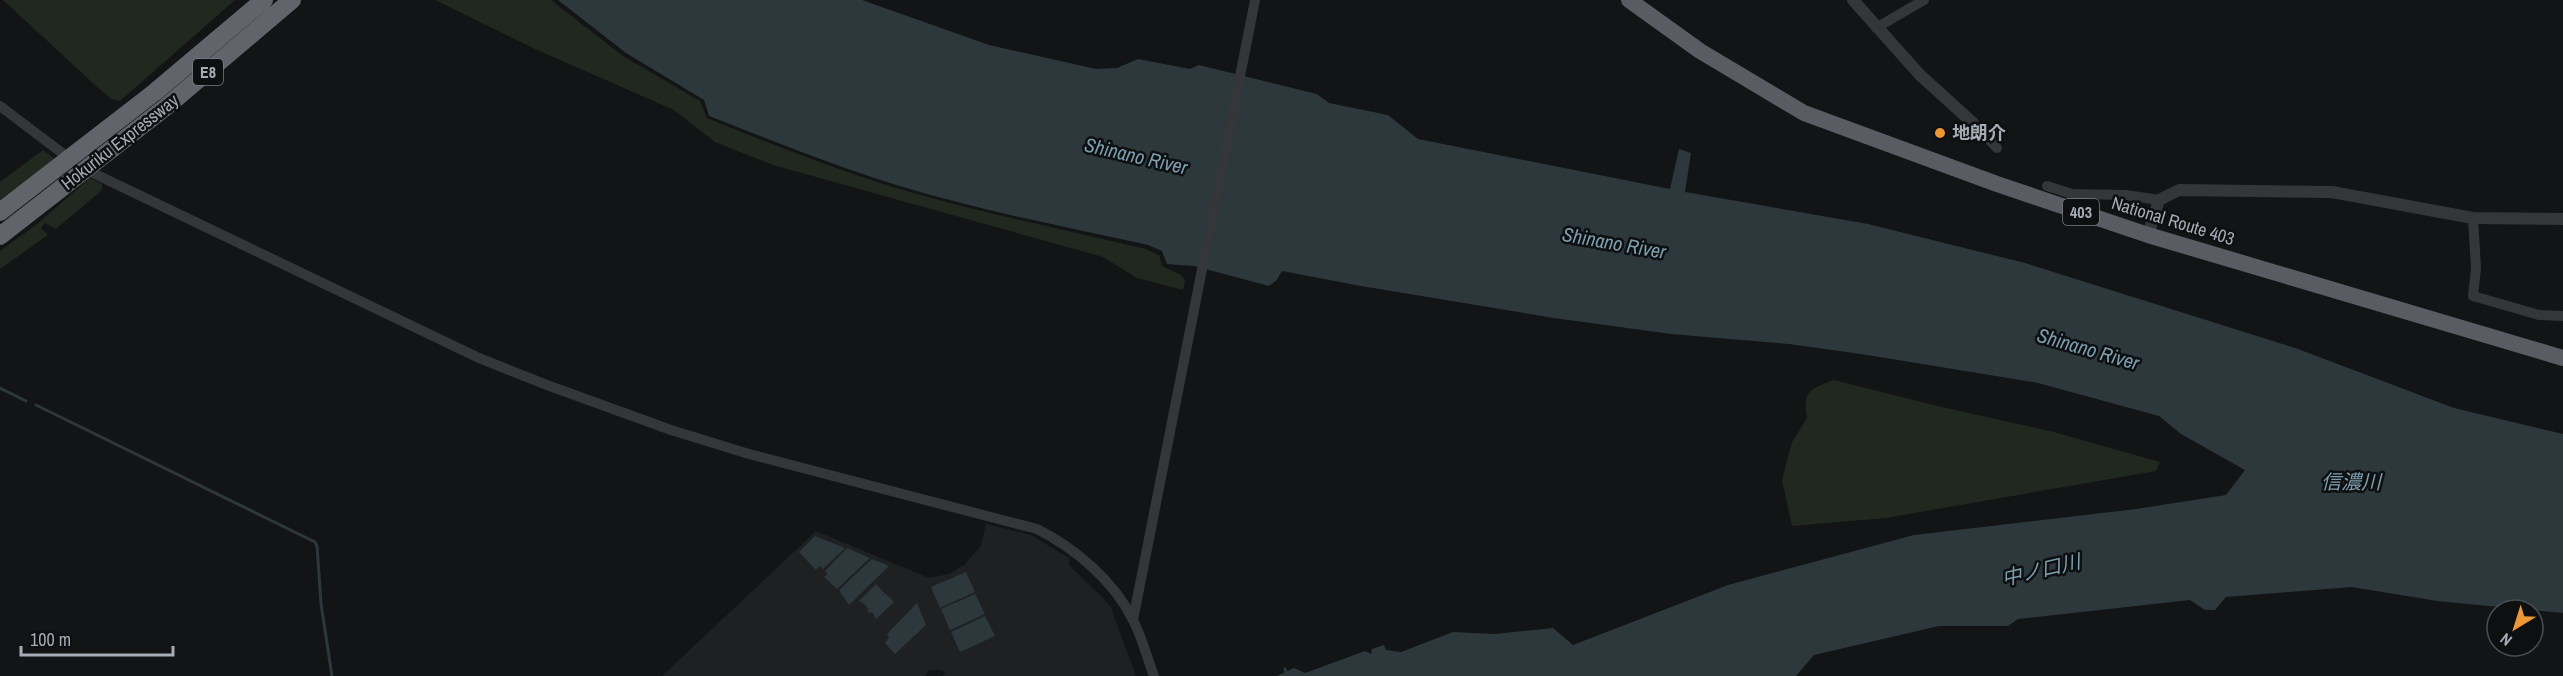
<svg xmlns="http://www.w3.org/2000/svg" width="2563" height="676" font-family="'Archivo Narrow','Noto Sans JP',sans-serif">
  <rect width="100%" height="100%" fill="#131415"/>
  <path fill="#1f2022" d="M986 524 1031 535 1069 558V565L1110 605 1136 676H942L946 672 940 670H929L925 676H662L816 531 929 578 949 574 964 565 981 546Z"/>
  <path fill="#202820" d="M3 0H235L120 101 111 99 96 86Z
    M435 0H551L623 56 700 101 707 118C771 144 836 170 903 190 983 213 1065 230 1146 249L1159 255 1162 266 1181 275 1185 281 1183 290 1137 278 1103 257 773 165 715 142 674 110 535 49Z
    M43 150 55 159 0 200V182Z
    M90 178 102 184V190L56 229 45 223 41 228 48 235 0 269V251L37 224Z
    M1834 380 1946 408 2050 431 2160 462 2156 471 1886 518 1792 526 1782 480 1792 442 1807 418C1802 391 1810 389 1834 380Z"/>
  <path fill="#2d383d" d="M558 0H862L989 45 1096 69 1117 68 1138 59 1190 69 1199 65 1317 94 1329 103 1388 115 1418 139 1670 189 1679 149 1691 153 1685 192 1868 224 2025 263 2298 349 2454 408 2563 434V613L2437 601 2352 587 2226 597 2215 610H2205L2190 600 2018 619 2008 626H1939L1814 655 1796 676H1277L1294 668 1305 673 1365 651 1371 654 1372 649 1384 645 1386 650 1401 652 1453 632 1495 634 1553 628 1573 645 1728 585 1914 535 2136 509 2226 495 2245 470 2181 434 2159 416 2038 383 1861 354 1789 344 1671 334 1554 318 1361 286 1282 271 1276 281 1269 286 1194 266 1167 264 1162 251 1148 245C1066 227 983 211 903 187 837 167 773 141 709 116L704 100 626 53Z
    M815 536 845 548 823 569 820 566 816 570 799 552Z
    M847 548 870 558 837 589 824 577 828 574 825 571Z
    M872 559 889 566 849 605 839 590Z
    M966 572 975 592 940 608 931 587Z
    M876 584 884 593 882 596 885 593 894 602 876 619 872 612 870 613 867 611 869 608 867 609 866 605 859 601Z
    M975 594 985 614 950 630 941 609Z
    M917 603 926 625 895 654 885 643 889 637 887 634Z
    M985 616 995 636 960 652 951 632Z"/>
  <g fill="none" stroke-linecap="round" stroke-linejoin="round">
    <path stroke="#2d383d" stroke-width="3" d="M0 388 26 401
      M36 405 315 542 317 546 321 604 332 676
      M1285 669 1288 676"/>
    <path stroke="#34363a" stroke-width="10" d="M1876 28 1924 0
      M0 106 62 153
      M1973 123 1997 148
      M95 174 479 358 547 385 671 430 749 454 1037 529C1075 548 1114 581 1133 620 1142 637 1147 658 1154 676
      M2047 186 2072 194 2126 195 2159 200
      M2473 218 2476 268 2473 296 2539 315 2563 316
      M1133 620 1255 0"/>
    <path stroke="#34363a" stroke-width="12" d="M1853 0 1920 75 1973 123
      M2148 235 2159 200 2179 190 2332 192 2473 218 2563 219"/>
    <path stroke="#595c62" stroke-width="16" d="M1629 0 1700 51 1804 113 1997 184 2148 235 2563 358"/>
    <path stroke="#61656b" stroke-width="18" d="M0 212 155 92 264 0
      M0 236 167 106 292 0"/>
  </g>
  <circle fill="#eb9736" stroke="#0e0f10" stroke-width="2" cx="1940" cy="133" r="6"/>
  <g text-anchor="middle" stroke-width="5" stroke-linejoin="round" paint-order="stroke">
    <g fill="#0e0f10" stroke="#787d84" stroke-width="1.5">
      <rect x="193" y="59" width="30" height="26" rx="4.5"/>
      <rect x="2063" y="199" width="36" height="26" rx="4.5"/>
    </g>
    <g font-size="16" font-weight="bold" fill="#a5acb5">
      <text x="208" y="78">E8</text>
      <text x="2081" y="218">403</text>
    </g>
    <g font-size="18" font-weight="bold" fill="#a5acb5" stroke="#0e0f10" text-anchor="start">
      <text x="1952" y="139">地朗介</text>
    </g>
    <g font-size="18" fill="#a5acb5" stroke="#0e0f10">
      <text transform="translate(120 142) rotate(-38)" y="6">Hokuriku Expressway</text>
      <text transform="translate(2173 221) rotate(17)" y="6">National Route 403</text>
    </g>
    <g font-size="20" font-style="italic" fill="#7d9eaf" stroke="#0e0f10">
      <text transform="translate(1136 156) rotate(13)" y="7">Shinano River</text>
      <text transform="translate(1614 243) rotate(10)" y="7">Shinano River</text>
      <text transform="translate(2088 349) rotate(16)" y="7">Shinano River</text>
      <text x="2351" y="489">信濃川</text>
      <text transform="translate(2041 570) rotate(-13)" y="7">中ノ口川</text>
    </g>
  </g>
  <g transform="translate(2515 628) rotate(218)"><circle r="28" fill="#0e0f10" stroke="#4a4e52" stroke-width="1.5"/>
  <path d="M0-4.5L10 22L0 15L-10 22Z" fill="#eb9736"/>
  <text y="-9" font-size="16" font-weight="bold" text-anchor="middle" fill="#a5acb5">N</text>
  </g>
  <path d="M21 646v9h152v-9" fill="none" stroke="#a5acb5" stroke-width="3"/>
  <text x="30" y="646" font-size="18" fill="#a5acb5" stroke="#0e0f10" stroke-width="4.5" paint-order="stroke">100 m</text>
</svg>
